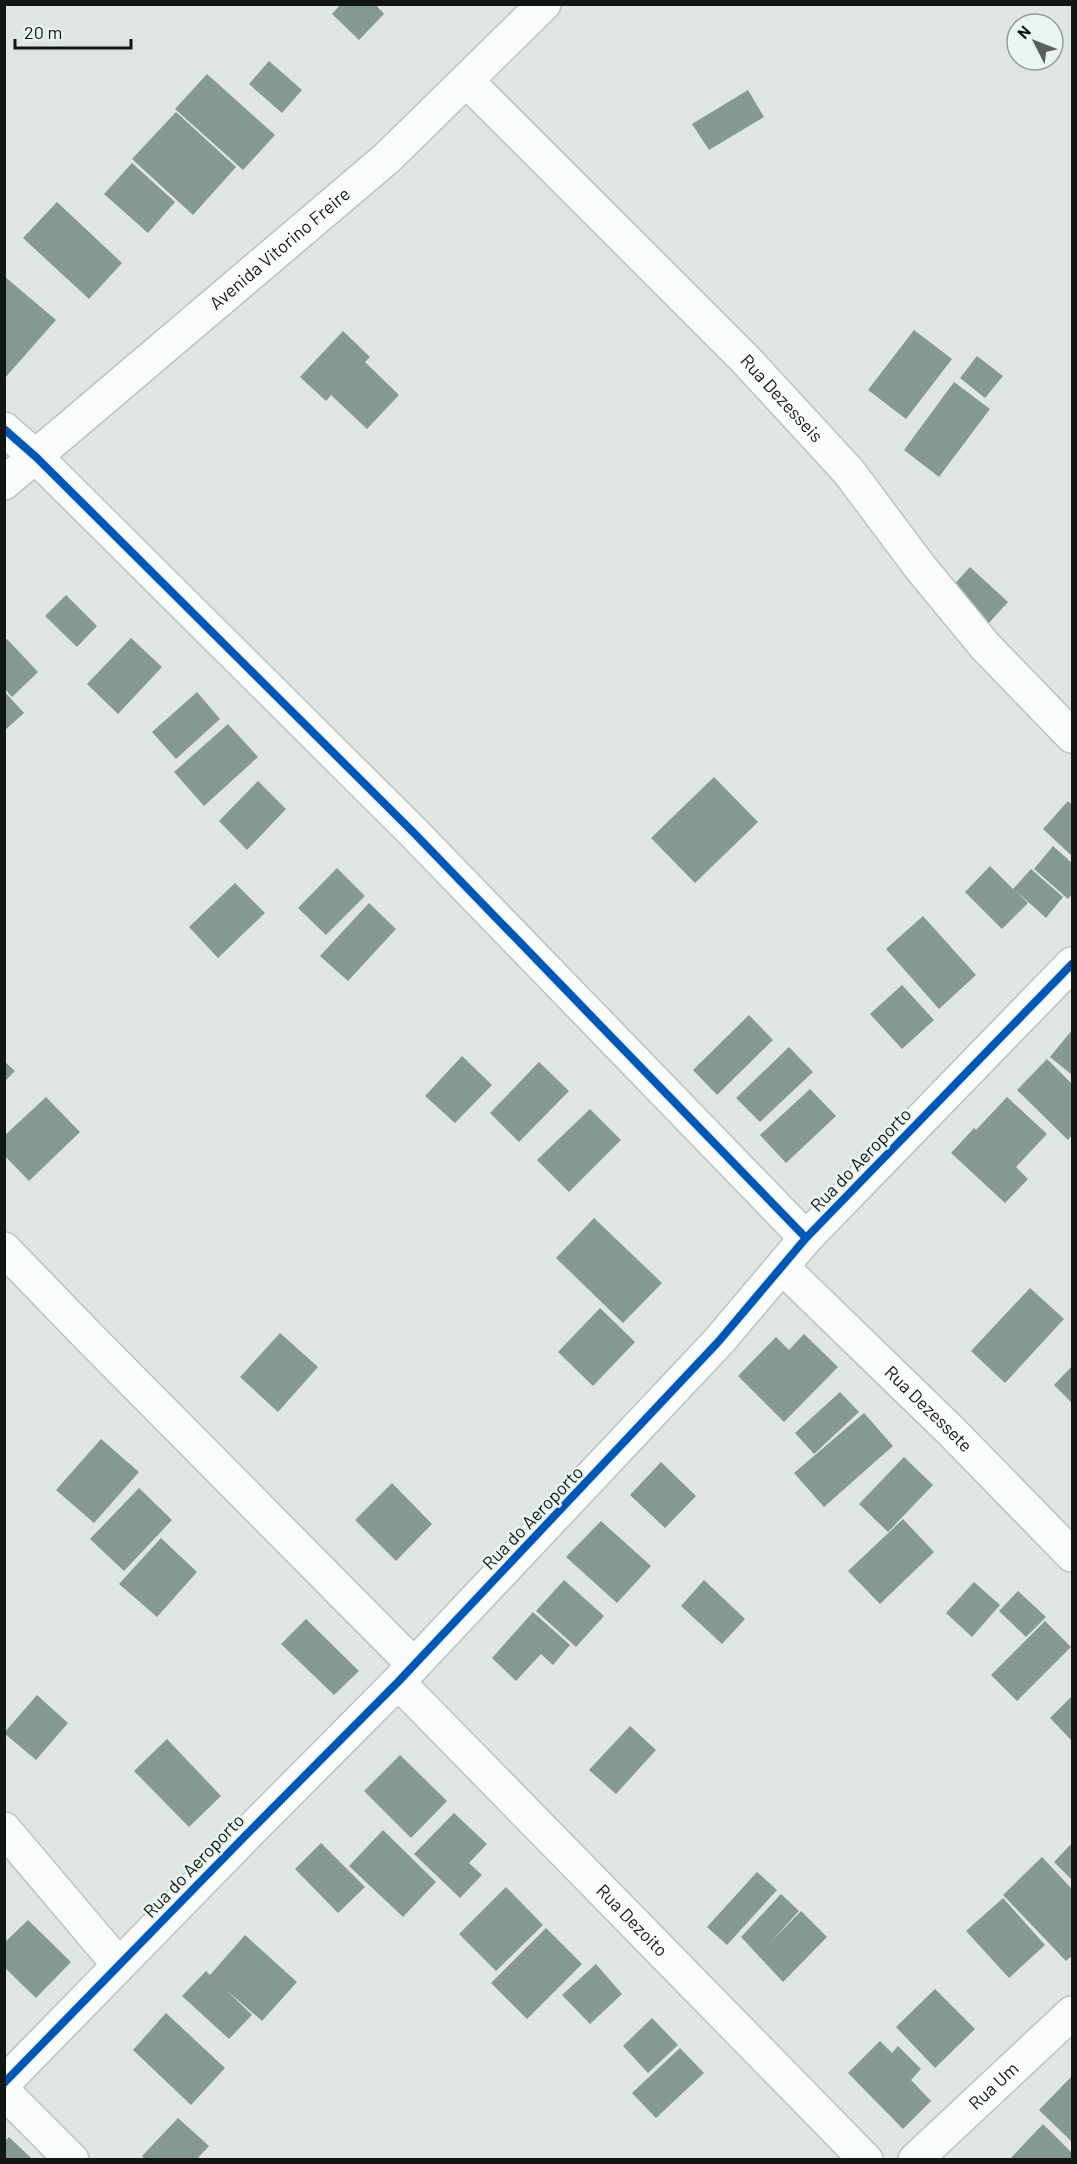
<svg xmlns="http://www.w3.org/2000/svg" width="1077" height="2164" font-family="Barlow,sans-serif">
  <rect width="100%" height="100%" fill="#dfe5e2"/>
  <path fill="#859993" d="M341 4H375L384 14 359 40 332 14Z
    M269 61 302 90 282 113 249 84Z
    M207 74 275 135 243 170 175 109Z
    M748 90 764 117 709 150 692 124Z
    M176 112 236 167 193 215 132 159Z
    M132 163 175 202 148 233 104 194Z
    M57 202 122 263 89 299 23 238Z
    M4 276 56 320 4 379Z
    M914 330 952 359 906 419 868 390Z
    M343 331 370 357 365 362 399 395 367 429 331 395 326 401 300 377Z
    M977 356 1003 376 985 398 960 378Z
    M954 382 990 409 939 477 904 450Z
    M970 567 1008 602 987 625 949 590Z
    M66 595 97 626 77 647 45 616Z
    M131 638 162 667 118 714 87 684Z
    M7 639 38 672 12 697 4 688V641Z
    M4 691 24 713 4 731Z
    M197 692 220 719 176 759 152 732Z
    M228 724 258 757 204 806 174 772Z
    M714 777 758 822 695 883 651 838Z
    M258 781 286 809 247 850 219 821Z
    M1068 801 1072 805V856L1043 829Z
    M1053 846 1072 863V894L1068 899 1034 869Z
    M990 866 1013 889 1031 869 1063 897 1046 918 1016 891 1028 903 1002 929 965 892Z
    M337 868 365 896 326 935 298 908Z
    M235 883 265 913 218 958 189 927Z
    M369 903 396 929 348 981 320 956Z
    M923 916 976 975 939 1009 886 949Z
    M902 985 934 1020 902 1049 870 1014Z
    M749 1015 773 1040 717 1095 693 1070Z
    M1072 1030V1075L1050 1057Z
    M789 1047 813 1072 760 1122 736 1098Z
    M462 1056 492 1085 455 1123 425 1096Z
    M1047 1059 1072 1084V1135L1068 1140 1017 1090Z
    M4 1061 15 1071 4 1082Z
    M539 1062 569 1091 519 1142 490 1113Z
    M810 1089 836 1116 786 1163 760 1135Z
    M46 1097 80 1132 29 1181 4 1155V1136Z
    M1007 1097 1047 1134 1016 1167 1028 1179 1005 1203 951 1153 974 1128 976 1130Z
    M590 1109 621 1140 569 1192 537 1160Z
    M594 1218 662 1283 623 1323 556 1258Z
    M1030 1288 1064 1319 1005 1383 971 1351Z
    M600 1308 635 1342 593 1386 558 1352Z
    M280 1333 318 1367 278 1412 240 1377Z
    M804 1334 838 1367 784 1422 738 1376 776 1337 789 1350Z
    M1072 1366V1403L1054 1385Z
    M840 1392 859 1412 814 1454 795 1433Z
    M864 1413 893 1446 824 1507 794 1473Z
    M101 1439 139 1472 94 1523 56 1490Z
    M904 1457 933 1485 888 1532 859 1504Z
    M661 1462 696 1496 665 1528 630 1495Z
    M392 1483 432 1524 396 1561 355 1520Z
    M139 1488 172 1520 124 1571 90 1539Z
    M903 1519 934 1552 880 1604 848 1571Z
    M601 1521 651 1566 617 1603 566 1557Z
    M161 1538 197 1572 157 1617 119 1584Z
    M564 1580 604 1616 576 1647 536 1611Z
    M704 1580 745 1619 722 1644 681 1606Z
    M974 1582 1000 1605 972 1637 946 1613Z
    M1018 1591 1046 1617 1026 1637 999 1611Z
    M533 1612 570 1645 553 1665 541 1654 516 1681 492 1658Z
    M306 1619 359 1671 334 1695 281 1644Z
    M1045 1621 1071 1647 1017 1701 991 1675Z
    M37 1695 68 1723 36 1760 4 1733Z
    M1072 1696V1741L1050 1718Z
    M630 1726 656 1750 616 1794 589 1770Z
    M167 1739 221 1796 189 1827 134 1771Z
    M400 1755 447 1801 411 1838 364 1791Z
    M454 1813 487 1844 469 1863 482 1875 460 1898 414 1854Z
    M383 1830 436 1882 403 1917 349 1866Z
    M321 1843 365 1887 338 1913 295 1869Z
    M1072 1843V1880L1054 1862Z
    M1042 1857 1072 1889V1956L1066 1961 1003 1895Z
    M757 1872 777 1890 727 1945 707 1927Z
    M506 1887 543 1925 496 1971 459 1934Z
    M781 1894 799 1911 768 1945 801 1911 827 1937 783 1982 741 1937Z
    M1003 1898 1045 1945 1009 1978 966 1931Z
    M28 1920 71 1962 36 1998 4 1967V1943Z
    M546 1928 582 1964 527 2019 491 1983Z
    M245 1935 297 1982 262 2021 225 1989 252 2015 229 2039 182 1996 206 1971 210 1975Z
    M596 1964 622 1994 590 2024 562 1995Z
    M935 1989 975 2029 935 2068 896 2027Z
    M166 2013 225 2068 191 2105 133 2050Z
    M652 2018 678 2045 648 2073 623 2046Z
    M880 2041 892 2053 898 2046 921 2069 911 2080 931 2101 903 2129 848 2073Z
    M680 2048 704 2073 656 2118 632 2093Z
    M1072 2076V2142L1039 2110Z
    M178 2118 209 2146 196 2160H145L142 2156Z
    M1043 2124 1072 2153V2160H1009Z
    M9 2137 33 2160H4V2142Z"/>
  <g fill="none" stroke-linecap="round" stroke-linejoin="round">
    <defs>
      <g id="minor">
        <path id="s1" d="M467 81 745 359 849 472 920 567 985 646 1072 736"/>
        <path d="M4 429 36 457 414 833 806 1238"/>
        <path d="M4 1249 89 1337 414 1665"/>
        <path id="s2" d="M782 1267 951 1431 1072 1555"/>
        <path id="s3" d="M398 1682 866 2160"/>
        <path d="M4 1829 119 1965"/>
        <path d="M4 2083 248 1833 398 1682 719 1341 806 1238 1072 964"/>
        <path d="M4 2092 72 2160"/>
        <path id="s4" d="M915 2160 1072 2013"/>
      </g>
      <g id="tertiary">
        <path id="s5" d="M4 483 387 158 544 4"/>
      </g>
    </defs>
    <use href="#minor" stroke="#bdc2bf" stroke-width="36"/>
    <use href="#tertiary" stroke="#bdc2bf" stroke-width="36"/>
    <use href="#minor" stroke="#fafbfb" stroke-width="33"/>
    <use href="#tertiary" stroke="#fafbfb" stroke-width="33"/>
    <defs>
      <path id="cycleway" d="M4 429 36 457 414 833 806 1238
        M4 2083 248 1833 398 1682 719 1341 806 1238 1072 964"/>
    </defs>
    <use href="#cycleway" stroke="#eaf4f0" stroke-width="11"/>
    <use href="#cycleway" stroke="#0057b8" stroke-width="8"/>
  </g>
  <g text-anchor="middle" stroke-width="5" stroke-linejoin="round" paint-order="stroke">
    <g font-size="18" fill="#121615" stroke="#eaf4f0">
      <text dy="6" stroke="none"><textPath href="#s5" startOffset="362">Avenida Vitorino Freire</textPath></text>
      <text dy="6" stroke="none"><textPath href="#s1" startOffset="447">Rua Dezesseis</textPath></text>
      <text transform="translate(861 1160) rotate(-46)" y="6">Rua do Aeroporto</text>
      <text dy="6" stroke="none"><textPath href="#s2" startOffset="204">Rua Dezessete</textPath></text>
      <text transform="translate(533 1518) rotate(-46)" y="6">Rua do Aeroporto</text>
      <text transform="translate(194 1866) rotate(-46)" y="6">Rua do Aeroporto</text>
      <text dy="6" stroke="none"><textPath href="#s3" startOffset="334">Rua Dezoito</textPath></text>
      <text dy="6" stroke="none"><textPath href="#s4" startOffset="108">Rua Um</textPath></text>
    </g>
  </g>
  <rect width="1077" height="2164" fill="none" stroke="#121615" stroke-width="12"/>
  <g transform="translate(1035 42) rotate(312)"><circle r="28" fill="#eaf4f0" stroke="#949b98" stroke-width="1.5"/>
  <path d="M0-4.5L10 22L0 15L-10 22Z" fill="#5a5e5d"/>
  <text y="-9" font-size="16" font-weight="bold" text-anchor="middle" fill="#121615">N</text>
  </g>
  <path d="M15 39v9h116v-9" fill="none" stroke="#121615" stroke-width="3"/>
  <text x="24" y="39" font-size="18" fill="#121615" stroke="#eaf4f0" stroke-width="4.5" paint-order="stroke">20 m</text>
</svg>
